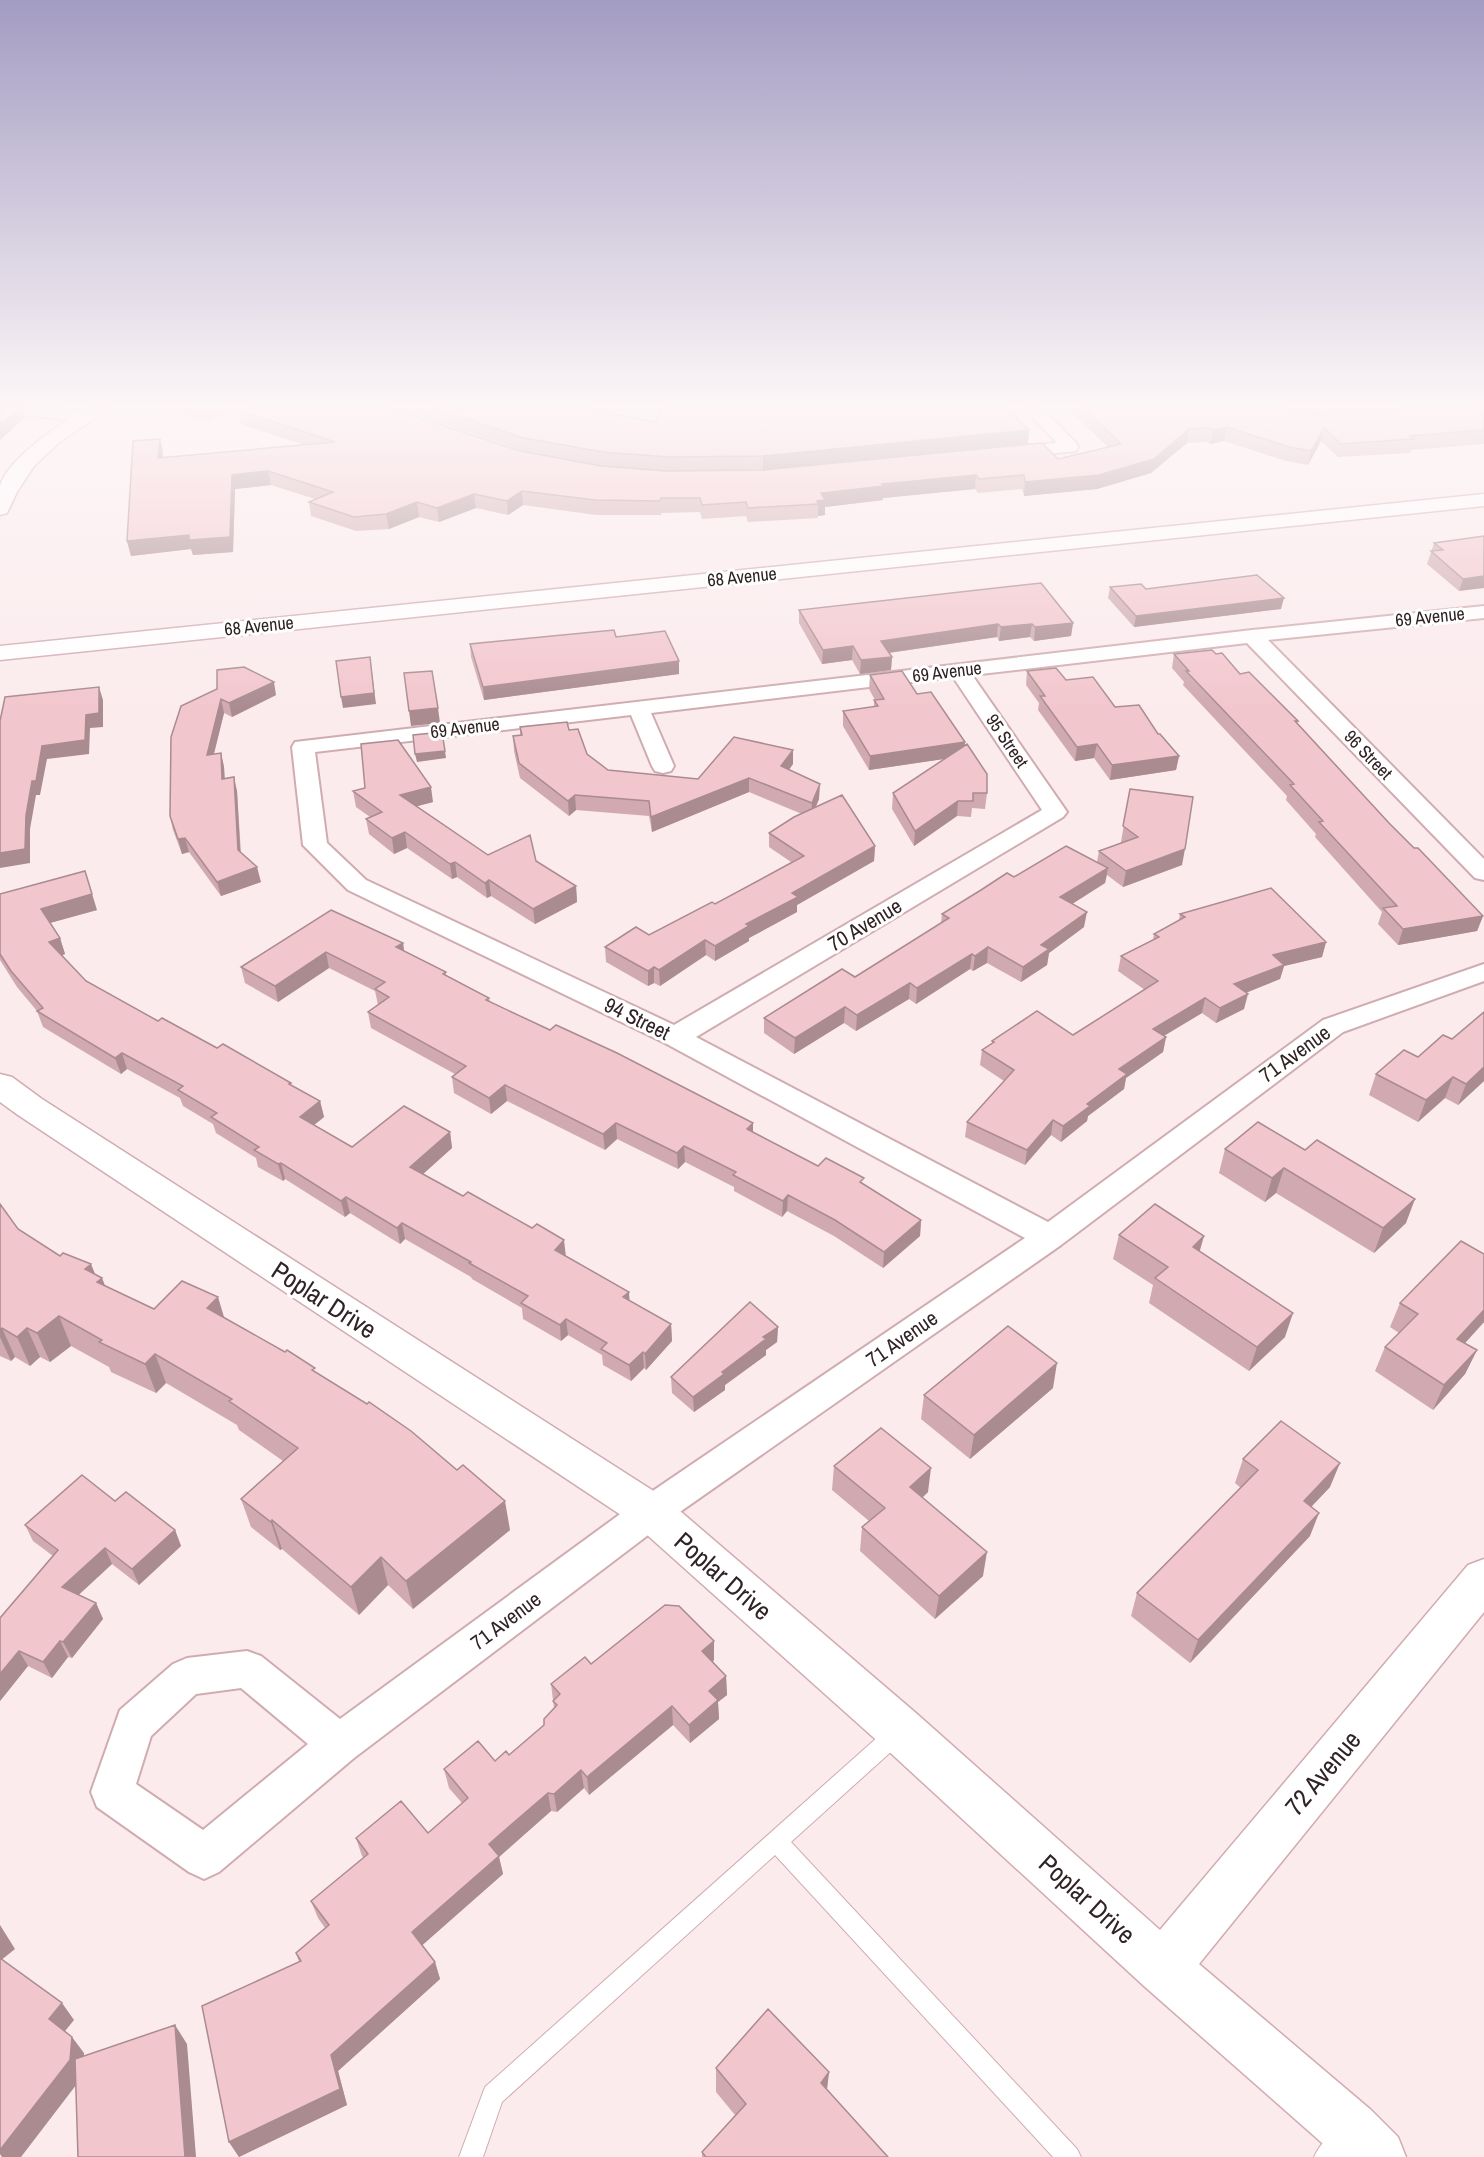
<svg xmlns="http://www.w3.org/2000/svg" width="1484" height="2157" font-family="'Archivo Narrow',sans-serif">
  <rect width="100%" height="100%" fill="#fbebed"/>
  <path fill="#faa6b4" d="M167 408H245L207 421Z"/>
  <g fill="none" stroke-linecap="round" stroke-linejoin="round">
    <defs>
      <path id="lane" d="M896 1725 903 1727 906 1734 903 1741 791 1842 1077 2149 1081 2157H1053L775 1855 502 2102 483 2157H459L485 2087 889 1727Z
        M1343 2128 1351 2131 1354 2139 1351 2147 1342 2157H1314C1320 2144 1330 2133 1343 2128Z"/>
      <path id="street" d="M0 408C17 407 81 405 92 417L84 422 8 413Z
        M1024 408H1041L1076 443 1078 447 1076 451 1009 458 1003 457 1001 453 1009 448 1057 443Z
        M1484 606V618L1268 640 1484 859V880L1475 878 1247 643 972 675 1067 812 1063 817 696 1037 1048 1222 1323 1020 1484 964V981L1343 1032 1061 1245 664 1523 354 1758 219 1872 204 1879 189 1872 97 1807 91 1792 120 1710 173 1664 187 1658 247 1651 261 1656 340 1719 638 1501 1025 1238 665 1043 348 890 303 845 292 747 295 742 1252 630ZM953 677 1042 810 674 1025 366 880 327 843 315 752 631 715 652 766 655 771 663 773 671 771 674 766 651 713ZM241 1688 308 1744 203 1830 136 1784 151 1736 196 1694Z"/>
      <path id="secondary" d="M88 408H110L61 441 34 466 17 492 7 513 0 515C0 507 0 496 0 487 6 459 64 421 88 408Z
        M1484 494V506L0 660V646Z
        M0 1074 12 1077 42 1099 666 1499 917 1714 1160 1930 1468 1565 1484 1559V1612L1199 1964 1371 2110 1398 2137 1406 2157H1338L1144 1986 883 1746 636 1525 18 1115 0 1102Z"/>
    </defs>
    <use href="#lane" stroke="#d0acb1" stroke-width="2"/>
    <use href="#street" stroke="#d0acb1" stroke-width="4"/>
    <use href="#secondary" stroke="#d0acb1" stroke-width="3"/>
    <use href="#lane" fill="#fff" fill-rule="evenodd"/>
    <use href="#street" fill="#fff" fill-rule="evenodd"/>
    <use href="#secondary" fill="#fff" fill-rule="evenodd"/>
  </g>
  <path fill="#d0aab0" d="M397 408H588L612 414 656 422 1028 444 763 470 668 471 603 466 526 452Z
    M1067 408H1289L1295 411 1315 415 1484 408V444L1411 450V453L1338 457 1321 441 1308 465 1286 461 1224 441 1210 444 1206 442 1187 443 1151 473 1097 489 1024 496 1022 489 978 493 975 489 883 498V500L825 507V515L818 516V518L748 522 746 516 702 519 700 512 661 513V515H596L523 505 508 515 476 508 439 522 419 517 389 529 356 531 311 516 309 502 315 499 271 485 235 489 233 552 193 555 191 549 131 556 127 541 160 439 163 452 162 458 304 445 241 424 238 410 520 451 602 466 667 471 763 470 1058 459 1108 447Z
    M1294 408H1394L1312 414Z
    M1484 536 1459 591 1427 564 1434 543Z
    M1110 587 1146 589 1281 609 1134 627 1108 598Z
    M799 610 1073 623 1071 636 1034 641 1030 637 999 641 997 637 889 653 892 657 891 670 860 674 852 660 822 664 799 623Z
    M616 637 679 661V674L484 700 471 657 470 644Z
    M1174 654H1216L1298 721 1297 723 1389 823 1414 848 1483 916 1477 931 1398 945 1378 924 1382 912 1315 837 1316 834 1286 800 1287 796 1183 685 1184 682 1172 668Z
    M1027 671 1066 680 1115 707 1158 734 1179 756 1176 770 1110 780 1094 758 1075 761 1038 710 1039 703 1026 685Z
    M870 675 917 694 965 746 987 793 985 809 972 808 971 817 957 816 914 846 892 809 893 793 944 759 869 770 843 726V711L874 707V700H875L869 689Z
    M217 689 276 695 232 717 224 713 214 754 221 753 224 767 225 779 237 791 241 853 261 882 221 896 189 852 182 854 173 830 170 816Z
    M520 727 569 730 587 754 608 770 698 779 793 764 789 770 819 799 816 807 875 846 874 861 797 905V912L749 938V941L715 961 706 955 660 986 654 983 648 986 606 962 605 947 649 935 715 904 791 862 769 847V833L802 814 749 792 652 832 649 816 576 810 569 816 520 778 514 751 513 736 520 735Z
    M1130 789 1182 865 1123 887 1107 875 1105 883 1072 904 1084 927 1049 953 1047 965 1021 982 987 963 973 971 970 969 916 1004 909 999 856 1031 844 1023 794 1054 764 1033V1018L855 977 941 923 942 914 1014 877 1097 862 1099 851 1122 843 1121 842Z
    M353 791 433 802 417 806 488 855 536 861 576 886 577 902 535 924 491 896 487 898 457 877 452 879 407 848 394 854 369 834 366 819 370 817 356 807Z
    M0 894 97 910 50 923 60 938 65 954 62 955 86 981 158 1021 217 1048 292 1086 320 1101 324 1117 314 1125 352 1147 450 1132 452 1148 423 1174 566 1256 630 1301 671 1324 672 1341 646 1370 644 1368 631 1381 603 1365 602 1355 568 1335 561 1341 523 1319 522 1308 472 1279 471 1277 405 1239 400 1244 350 1213 345 1217 285 1179 283 1181 258 1167 256 1158 216 1133 213 1124 183 1106 180 1098 127 1069 121 1074 43 1027 37 1011 17 987 0 960Z
    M331 910 403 943 404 951 446 972V975L489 998 490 1002 550 1030 753 1123V1132L818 1166 864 1184 921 1220 920 1236 883 1268 834 1236 787 1211 782 1217 734 1191V1187L685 1162 678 1169 617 1139 605 1150 507 1101 491 1114 454 1093 452 1077 455 1074 371 1028 368 1012 378 1005 375 991 329 968 278 1002 245 983 241 967Z
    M1180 914 1326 942 1322 957 1284 966 1280 979 1246 993 1244 1009 1216 1023 1202 1013 1164 1036 1166 1037 1163 1052 1126 1078 1124 1089 1088 1116 1087 1121 1061 1142 1051 1135 1025 1165 965 1137 967 1122 1004 1081 980 1065 982 1050 992 1044V1041L1073 1035 1145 990 1118 971 1121 956 1153 940 1154 934 1179 920Z
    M1418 1057 1484 1081 1458 1105 1445 1098 1418 1122 1369 1095 1376 1074Z
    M1258 1122 1406 1223 1374 1253 1276 1193 1265 1202 1219 1173 1225 1149Z
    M0 1204 18 1229 60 1256 102 1278 105 1286 154 1309 224 1317 316 1372 510 1530 413 1609 388 1585 359 1615 282 1549 280 1550 251 1527 241 1499 283 1461 239 1430 237 1425 166 1383 156 1393 111 1372 109 1367 71 1346 50 1362 40 1357 30 1366 15 1357 11 1361 0 1356Z
    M1119 1235 1200 1252 1285 1337 1249 1371 1149 1303 1153 1285 1113 1259Z
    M1400 1303 1484 1322 1465 1343 1477 1350 1465 1374 1433 1410 1375 1371 1385 1347 1399 1333 1390 1327Z
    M778 1327 777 1342 766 1350V1355L725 1385V1390L694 1412 672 1393 671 1377Z
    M1053 1388 970 1459 921 1419 924 1395Z
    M1243 1459 1330 1487 1311 1507 1310 1536 1190 1663 1131 1616 1137 1593 1241 1488 1235 1483Z
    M834 1466 928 1492 922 1498 983 1576 935 1619 860 1551 862 1527 869 1521 832 1490Z
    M115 1501 175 1530 181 1546 139 1585 112 1564 78 1595 96 1603 103 1619 72 1658 68 1657 52 1678 28 1666 0 1701 53 1556 33 1541 25 1525Z
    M714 1660 713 1662 726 1676 727 1695 718 1702 719 1719 690 1743 673 1725 589 1795 584 1788 557 1812 551 1811 499 1857 503 1874 422 1945 435 1962 440 1979 338 2071 347 2105 239 2157 229 2142 299 1962 296 1953 325 1928 318 1918 311 1901 364 1858 362 1856 356 1838 428 1833 462 1803 449 1788 444 1769 495 1761 509 1755 544 1725 554 1708 551 1684 591 1664Z
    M716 2068 829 2072 827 2089 888 2157H702V2152L735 2115 716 2092Z"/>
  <path fill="#a98b90" d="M20 408H22L25 417 0 440V425Z
    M1227 427 1224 441 1210 444 1213 430Z
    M1324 428 1321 441 1308 465 1311 451Z
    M1189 429 1187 443 1151 473 1097 489 1024 496 1025 482Z
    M1029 430 1028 444 763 470V456Z
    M160 439 163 452 161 472 158 458Z
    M268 471 271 485 235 489 233 552 193 555 191 549 131 556 127 541 232 475Z
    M976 475 975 489 883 498V500L825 507V515L818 516V504H817L821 493 882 484Z
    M522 491 523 505 508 515 507 501Z
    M474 494 476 508 439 522 437 508Z
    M417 502 419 517 389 529 386 514Z
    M1484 576V588L1459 591 1463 579Z
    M1284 598 1281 609 1134 627 1136 616Z
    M1073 623 1071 636 1034 641 1035 627Z
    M998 624 997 637 880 654 881 641Z
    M1032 624 1030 637 999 641 1001 627Z
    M853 646 852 660 822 664 823 650Z
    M370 657 376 704 343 708 341 697Z
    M892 657 891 670 860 674 861 660Z
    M679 661V674L484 700 483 687Z
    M274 682 276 695 232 717 229 703Z
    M99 687 103 700V727L90 728 89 754 47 759 40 795H36L30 829V863L0 868V853L26 815 32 781 42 746 86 715Z
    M221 699 224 713 210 769 207 755Z
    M438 708 440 723 411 726 409 711Z
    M965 742 964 756 869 770 870 756Z
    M1097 744 1094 758 1075 761 1077 747Z
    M793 750V764L780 781 781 766Z
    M445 751 446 758 417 762 415 754Z
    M221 753 224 767 225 793 222 779Z
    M1179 756 1176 770 1110 780 1112 765Z
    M234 777 237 791 241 865 238 850Z
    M749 778V792L652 832 651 817Z
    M820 784 819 799 811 817 812 803Z
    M431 787 433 802 403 810 400 795Z
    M575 795 576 810 569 816 568 801Z
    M958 801 957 816 914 846 915 831Z
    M405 832 407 848 394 854 392 838Z
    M185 838 189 852 182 854 178 839Z
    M875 846 874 861 797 905V912L749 938V941L715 961V946L792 893Z
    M1185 849 1182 865 1123 887 1126 871Z
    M455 862 457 877 452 879 450 864Z
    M257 867 261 882 221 896 217 882Z
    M1108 868 1105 883 1058 913 1060 897Z
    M85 871 97 910 46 924 41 909Z
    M489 880 491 896 487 898 485 883Z
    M576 886 577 902 535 924 533 909Z
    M1087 912 1084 927 1049 953 1047 965 1021 982 1023 967 1041 945Z
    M1483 916 1477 931 1398 945 1403 929Z
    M60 938 65 954 55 958 49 942Z
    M705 940 706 955 660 986 659 970Z
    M1326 942 1322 957 1284 966 1280 979 1230 999 1234 984 1273 955Z
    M403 943 405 958 396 947Z
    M988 947 987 963 973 971 975 956Z
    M326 952 329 968 278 1002 275 986Z
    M972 954 970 969 916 1004 917 988Z
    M654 967V983L648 986V971Z
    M910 983 909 999 856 1031 857 1015Z
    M1248 994 1244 1009 1216 1023 1220 1008Z
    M1205 998 1202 1013 1150 1044 1153 1029Z
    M845 1007 844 1023 794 1054 795 1038Z
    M1166 1037 1163 1052 1126 1078 1124 1089 1088 1116 1087 1121 1061 1142 1063 1126 1087 1104 1119 1069Z
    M122 1053 127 1069 121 1074 115 1058Z
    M1484 1067V1081L1458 1105 1466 1084Z
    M1453 1077 1445 1098 1418 1122 1426 1100Z
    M505 1085 507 1101 491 1114 489 1098Z
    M320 1101 324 1117 304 1133 300 1117Z
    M1053 1120 1051 1135 1025 1165 1027 1150Z
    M616 1123 617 1139 605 1150 603 1134Z
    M753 1123V1139L747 1129Z
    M450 1132 452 1148 413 1183 410 1167Z
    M684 1146 685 1162 678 1169 677 1153Z
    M281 1163 285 1179 283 1181 278 1164Z
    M1284 1168 1276 1193 1265 1202 1272 1178Z
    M788 1195 787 1211 782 1217 783 1201Z
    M346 1197 350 1213 345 1217 341 1201Z
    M1415 1199 1406 1223 1374 1253 1383 1228Z
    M921 1220 920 1236 883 1268 884 1252Z
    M402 1223 405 1239 400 1244 397 1228Z
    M1204 1236 1197 1261 1193 1247Z
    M564 1240 566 1257 555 1250Z
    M91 1264 98 1281 102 1278 113 1307 85 1269Z
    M629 1292 630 1308 623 1297Z
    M218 1297 227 1327 207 1308Z
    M1484 1310V1322L1447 1363 1457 1339Z
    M1293 1313 1285 1337 1249 1371 1257 1347Z
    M59 1316 71 1346 50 1362 37 1333Z
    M566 1319 568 1335 561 1341 560 1325Z
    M671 1324 672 1341 646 1370 645 1354Z
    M778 1327 777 1342 766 1350V1355L725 1385V1390L694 1412 693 1397 763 1337Z
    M2 1328 15 1357 11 1361 0 1337V1329Z
    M27 1328 40 1357 30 1366 17 1337Z
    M1477 1350 1465 1374 1433 1410 1444 1385Z
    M643 1352 644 1368 631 1381 629 1365Z
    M155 1354 166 1383 156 1393 145 1364Z
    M1057 1363 1053 1388 970 1459 974 1435Z
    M1340 1463 1330 1487 1294 1525 1304 1501Z
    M931 1468 928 1492 908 1511 910 1487Z
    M505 1501 510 1530 413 1609 406 1581Z
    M1319 1513 1310 1536 1190 1663 1198 1640Z
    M272 1520 282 1549 280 1550 271 1522Z
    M175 1530 181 1546 139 1585 132 1569Z
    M105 1548 112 1564 70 1603 62 1587Z
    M987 1552 983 1576 935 1619 939 1596Z
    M381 1557 388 1585 359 1615 351 1587Z
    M96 1603 103 1619 72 1658 63 1642Z
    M60 1641 68 1657 52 1678 43 1662Z
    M714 1641V1660L703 1670 702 1651Z
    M19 1651 28 1666 0 1701V1674Z
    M726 1676 727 1695 718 1702 719 1719 690 1743 689 1725 709 1691Z
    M672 1706 673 1725 589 1795 587 1777Z
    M581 1770 584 1788 557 1812 554 1794Z
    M548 1793 551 1811 499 1857 503 1874 418 1949 412 1932 489 1844Z
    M0 1925 15 1949 0 1961Z
    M435 1962 440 1979 338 2071 347 2105 239 2157 229 2142 331 2055Z
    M62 2003 74 2020 61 2036 49 2019Z
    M175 2025 187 2044 196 2157H185Z
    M72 2037 84 2053 83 2076 21 2157H2L0 2154V2150Z
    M829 2072 826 2097 821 2083Z"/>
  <path fill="#f2c6cd" stroke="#a98b90" stroke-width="1.5" d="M0 408H20L0 425Z
    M245 408H391L520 451 602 466 667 471 763 470 1042 443 1058 459 1121 444 1083 408H1289L1295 411 1315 415 1406 408H1484V430L1410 436 1414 439 1341 444 1324 428 1311 451 1289 447 1227 427 1213 430 1209 428 1189 429 1154 459 1099 475 1025 482 1024 475 979 479 976 475 882 484 884 486 821 493 825 500 817 501 818 504 748 508 746 502 702 505 700 498H661L660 501 595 500 522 491 507 501 474 494 437 508 417 502 386 514 354 517 309 502 333 492 268 471 232 475 230 537 189 540V535L127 541 133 441 160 439 158 458 335 442 238 410Z
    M434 408H588L612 414 656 422 661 408H1007L1029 430 763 456 668 457 603 452 524 438Z
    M1484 536V576L1463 579 1431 551 1443 550 1434 543Z
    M1257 575 1284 598 1136 616 1110 587 1141 584 1146 589Z
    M1041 583 1073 623 1035 627 1032 624 1001 627 998 624 881 641 892 657 861 660 853 646 823 650 799 610Z
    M614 630 616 637 665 631 679 661 483 687 470 644Z
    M1212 650 1216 654 1222 653 1240 674 1249 672 1298 721H1295L1389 823 1414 848H1418L1483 916 1403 929 1383 908 1397 906 1319 822 1323 821 1290 785 1294 784 1186 671H1189L1174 654Z
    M370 657 374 693 341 697 336 661Z
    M244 667 274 682 229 703 221 699 207 755 221 753 222 779 234 777 238 850 257 867 217 882 185 838 178 839 170 816 171 737 181 706 217 689V670Z
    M1056 668 1066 680 1093 677 1115 707 1139 705 1158 734H1160L1179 756 1112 765 1097 744 1077 747 1040 696H1045L1027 671Z
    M432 671 438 708 409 711 404 673Z
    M902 671 917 694 931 692 965 742 870 756 843 711 878 706 874 700 884 699 870 675Z
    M99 687V713L86 715 85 740 42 746 36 781H32L26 815 25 849 0 853V721L5 697Z
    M567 722 569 730 578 729 587 754 608 770 698 779 734 737 793 750 781 766 820 784 812 803 749 778 651 817 649 801 575 795 568 801 519 763 513 736 522 735 520 727Z
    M442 732 445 751 415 754 413 735Z
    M398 740 431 787 400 795 488 855 530 835 536 861 576 886 533 909 489 880 485 883 455 862 450 864 405 832 392 838 366 819 382 812 353 791 365 788 361 744Z
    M967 744 987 774V793H973V801H958L915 831 893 793Z
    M1130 789 1193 797 1185 849 1126 871 1099 851 1138 837 1123 826Z
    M842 795 875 846 792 893 798 897 746 924 749 926 715 946 705 940 659 970 654 967 648 971 605 947 636 927 649 935 712 902 715 904 804 856 769 833 794 817Z
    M1066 846 1108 868 1060 897 1087 912 1041 945 1049 949 1023 967 988 947 975 956 972 954 917 988 910 983 857 1015 845 1007 795 1038 764 1018 842 969 855 977 949 918 942 914 981 890 1007 873 1014 877Z
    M85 871 92 894 41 909 60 938 49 942 86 981 158 1021 162 1018 217 1048 223 1044 291 1083 289 1084 320 1101 300 1117 352 1147 404 1106 450 1132 410 1167 463 1196 468 1192 532 1228 537 1224 564 1240 555 1250 629 1292 623 1297 671 1324 645 1354 643 1352 629 1365 601 1349 607 1343 566 1319 560 1325 521 1303 528 1296 469 1263 471 1262 402 1223 397 1228 346 1197 341 1201 281 1163 278 1164 254 1150 259 1147 211 1117 217 1113 178 1090 183 1086 122 1053 115 1058 37 1011 43 1008 11 971 0 954V894Z
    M1271 888 1326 942 1273 955 1284 965 1234 984 1248 994 1220 1008 1205 998 1153 1029 1166 1037 1119 1069 1127 1074 1087 1104 1090 1106 1063 1126 1053 1120 1027 1150 967 1122 1014 1070 982 1050 994 1042 992 1041 1037 1011 1073 1035 1158 981 1121 956 1159 937 1154 934 1185 917 1180 914Z
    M331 910 403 943 396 947 446 972 443 974 489 998 486 1000 550 1030 556 1025 617 1053 753 1123 747 1129 818 1166 826 1158 864 1178 860 1182 921 1220 884 1252 835 1220 788 1195 783 1201 733 1175 736 1172 684 1146 677 1153 616 1123 603 1134 505 1085 489 1098 452 1077 466 1066 368 1012 389 997 375 989 385 982 326 952 275 986 241 967Z
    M1484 1012V1067L1466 1084 1453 1077 1426 1100 1376 1074 1404 1050 1418 1057 1443 1035 1452 1039Z
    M1258 1122 1305 1150 1317 1140 1415 1199 1383 1228 1284 1168 1272 1178 1225 1149Z
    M0 1204 18 1229 60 1256 63 1253 91 1264 85 1269 102 1278 97 1282 154 1309 182 1281 218 1297 207 1308 285 1352 287 1350 315 1368 312 1370 367 1404 369 1402 411 1431 457 1470 463 1465 505 1501 406 1581 381 1557 351 1587 272 1520 271 1522 241 1499 298 1448 229 1401 232 1399 155 1354 145 1364 99 1342 102 1340 59 1316 37 1333 27 1328 17 1337 2 1328 0 1329Z
    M1155 1204 1204 1236 1193 1247 1293 1313 1257 1347 1155 1278 1168 1267 1119 1235Z
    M1461 1241 1484 1254V1310L1457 1339 1477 1350 1444 1385 1385 1347 1418 1314 1400 1303Z
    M750 1302 778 1327 763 1337 766 1339 722 1372 724 1374 693 1397 671 1377Z
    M1008 1326 1057 1363 974 1435 924 1395Z
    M1281 1421 1340 1463 1304 1501 1319 1513 1198 1640 1137 1593 1258 1470 1243 1459Z
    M881 1428 931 1468 910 1487 987 1552 939 1596 862 1527 885 1508 834 1466Z
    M82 1475 115 1501 126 1492 175 1530 132 1569 105 1548 62 1587 96 1603 63 1642 60 1641 43 1662 19 1651 0 1674V1618L58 1550 25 1525Z
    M665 1605 679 1606 714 1641 702 1651 726 1676 709 1691 718 1700 689 1725 672 1706 587 1777 581 1770 554 1794 548 1793 489 1844 499 1856 412 1932 435 1962 331 2055 340 2089 229 2142 202 2006 301 1961 296 1953 329 1925 311 1901 368 1854 356 1838 401 1801 428 1833 468 1798 444 1769 478 1741 495 1761 506 1751 509 1755 544 1725V1719L557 1705 553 1701 560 1694 551 1684 585 1657 591 1664Z
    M0 1958 62 2003 49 2019 72 2037 70 2060 0 2150Z
    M768 2009 829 2072 821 2083 888 2157H706L702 2152 746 2104 716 2068Z
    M175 2025 185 2157H78L75 2059Z"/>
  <linearGradient id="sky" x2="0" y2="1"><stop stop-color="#a39cc2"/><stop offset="0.57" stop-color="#fdf6f7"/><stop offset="1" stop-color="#fdf6f7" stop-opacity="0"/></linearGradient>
  <rect width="1484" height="710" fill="url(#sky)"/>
  <g text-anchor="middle" stroke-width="6" stroke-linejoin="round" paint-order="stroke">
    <g font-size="18" fill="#302325" stroke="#fff">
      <text transform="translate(742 577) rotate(-6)" y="6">68 Avenue</text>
      <text transform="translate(1430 617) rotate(-6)" y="6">69 Avenue</text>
      <text transform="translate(259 626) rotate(-6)" y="6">68 Avenue</text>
      <text transform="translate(947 672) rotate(-7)" y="6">69 Avenue</text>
      <text transform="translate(465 728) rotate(-7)" y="6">69 Avenue</text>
      <text transform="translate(1007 741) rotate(56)" y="6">95 Street</text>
      <text transform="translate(1368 755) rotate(46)" y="6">96 Street</text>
    </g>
    <g font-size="21" fill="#302325" stroke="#fff">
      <text transform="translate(865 925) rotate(-31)" y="7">70 Avenue</text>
      <text transform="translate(637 1019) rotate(26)" y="7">94 Street</text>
      <text transform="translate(1295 1054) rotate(-36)" y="7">71 Avenue</text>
      <text transform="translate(902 1339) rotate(-35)" y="7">71 Avenue</text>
      <text transform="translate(506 1621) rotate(-37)" y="7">71 Avenue</text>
    </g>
    <g font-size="26" fill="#302325" stroke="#fff">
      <text transform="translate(324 1300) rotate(33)" y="9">Poplar Drive</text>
      <text transform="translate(723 1576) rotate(41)" y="9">Poplar Drive</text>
      <text transform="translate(1323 1773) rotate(-50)" y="9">72 Avenue</text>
      <text transform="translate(1087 1899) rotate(42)" y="9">Poplar Drive</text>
    </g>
  </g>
</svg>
